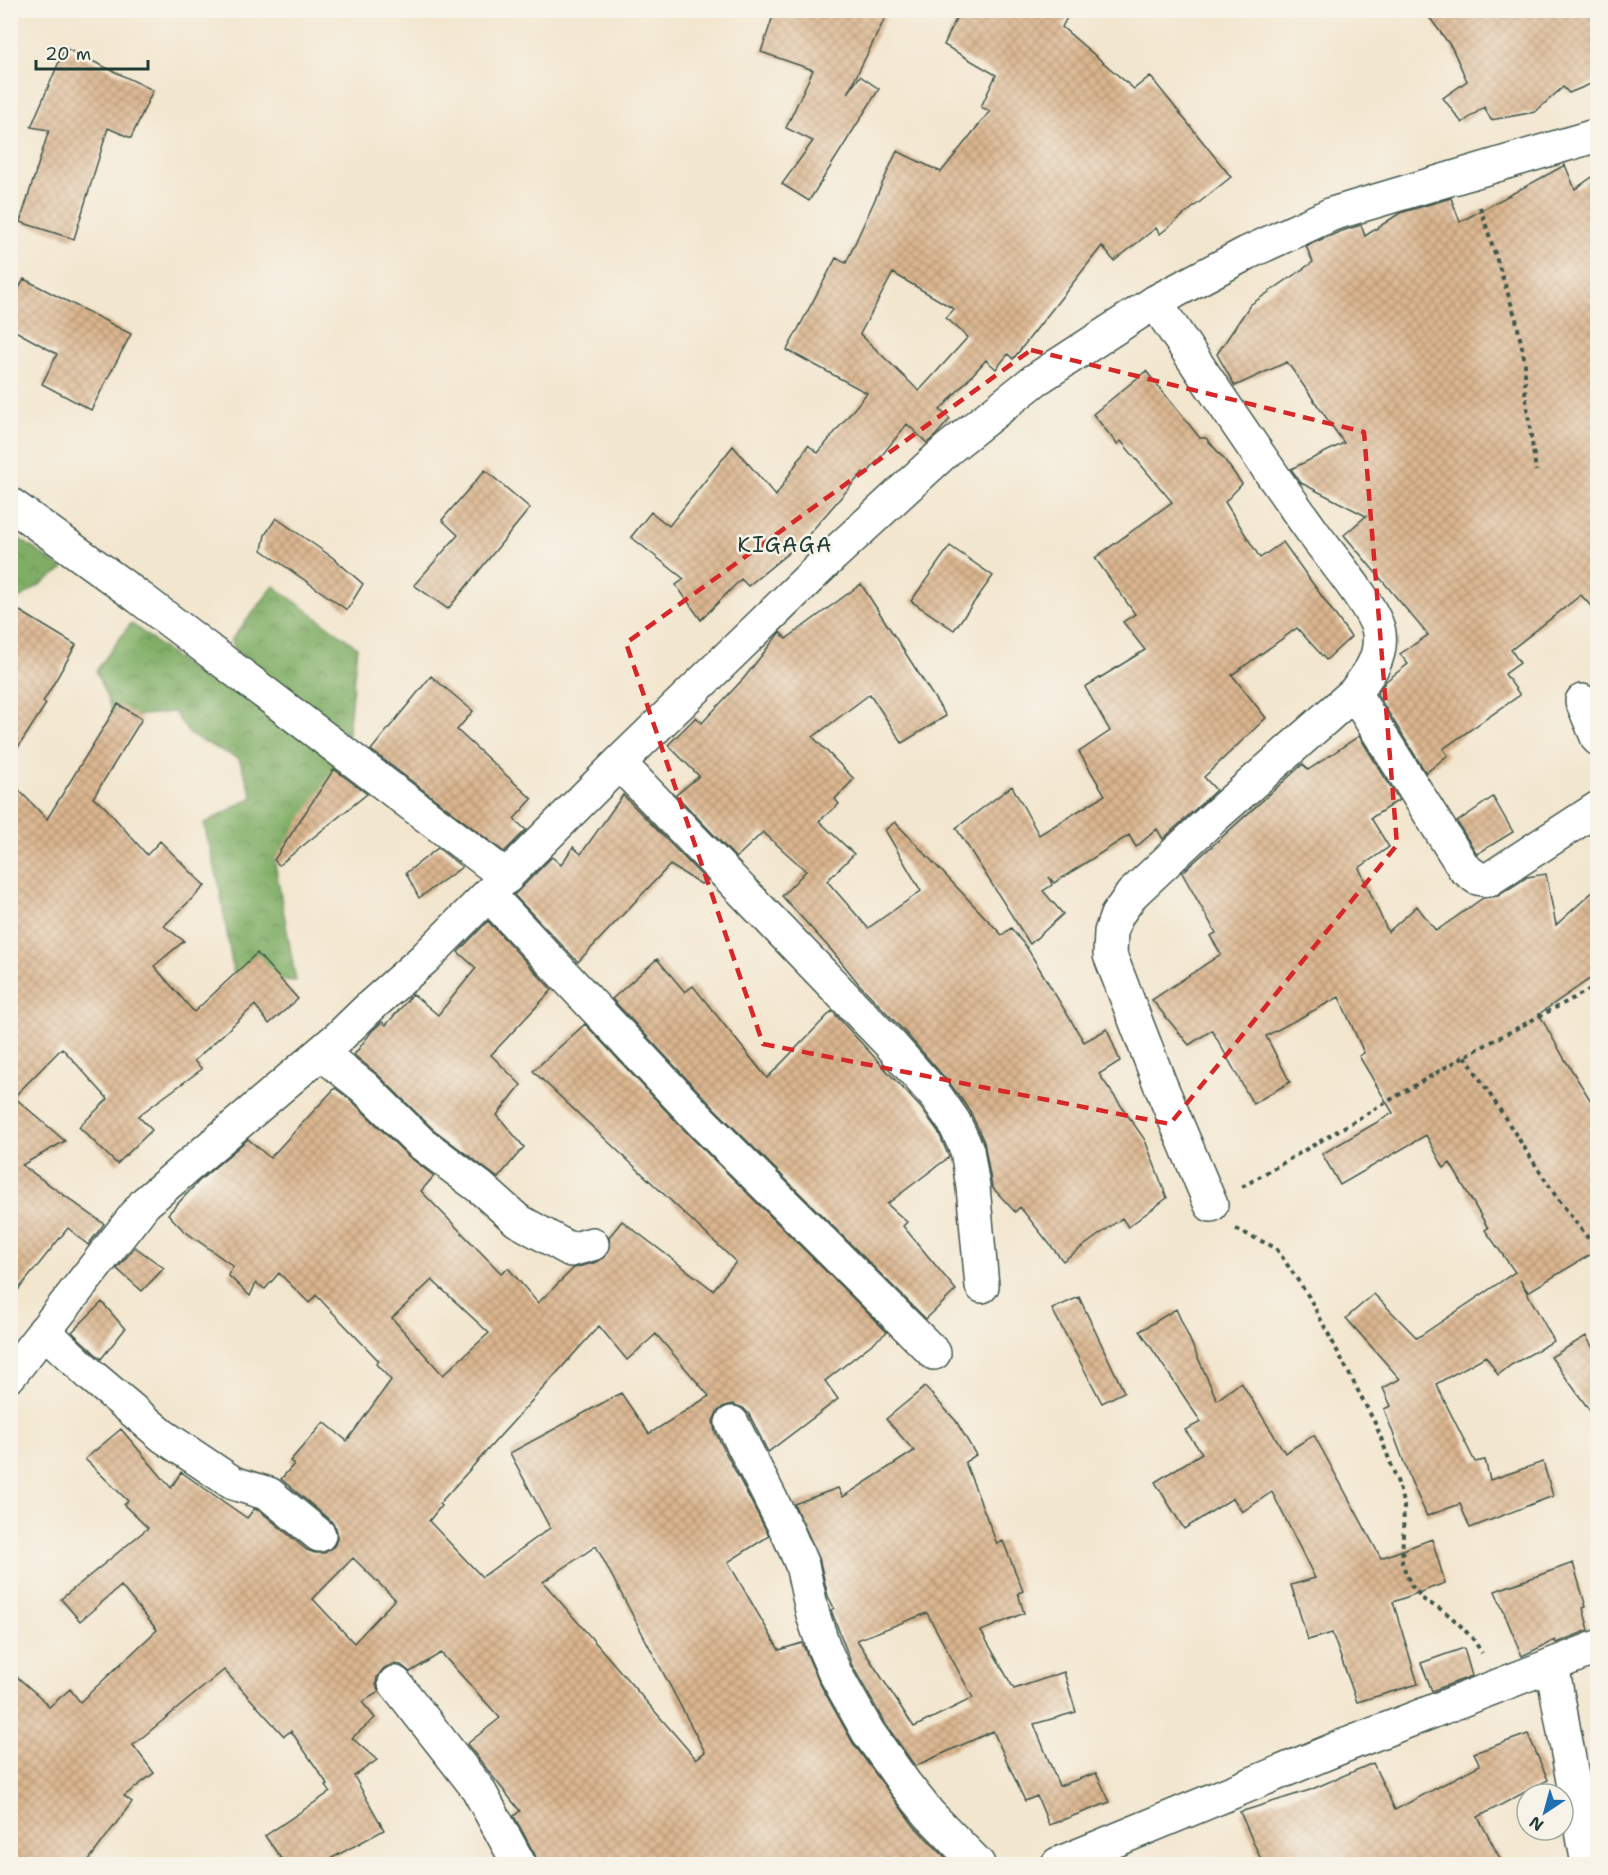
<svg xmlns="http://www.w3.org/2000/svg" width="1608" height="1875" font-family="'Shantell Sans',sans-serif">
  <defs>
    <pattern id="forest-crowns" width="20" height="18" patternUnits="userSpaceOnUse" patternTransform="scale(1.5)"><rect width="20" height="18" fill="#80ae66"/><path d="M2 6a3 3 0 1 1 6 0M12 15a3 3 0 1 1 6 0" fill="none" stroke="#688f55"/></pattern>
    <pattern id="building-cross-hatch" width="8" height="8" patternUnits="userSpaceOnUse" patternTransform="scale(1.5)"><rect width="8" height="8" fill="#dcb68f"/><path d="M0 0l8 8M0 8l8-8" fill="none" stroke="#b29576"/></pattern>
  </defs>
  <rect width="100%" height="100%" fill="#f7f3e8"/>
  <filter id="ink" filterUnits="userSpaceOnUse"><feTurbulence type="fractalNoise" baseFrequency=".0167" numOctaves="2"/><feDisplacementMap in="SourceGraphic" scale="12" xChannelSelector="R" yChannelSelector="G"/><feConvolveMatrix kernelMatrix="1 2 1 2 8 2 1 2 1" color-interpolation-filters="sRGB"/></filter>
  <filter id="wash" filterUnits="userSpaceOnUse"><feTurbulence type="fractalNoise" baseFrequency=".008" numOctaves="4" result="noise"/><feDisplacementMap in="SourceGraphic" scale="24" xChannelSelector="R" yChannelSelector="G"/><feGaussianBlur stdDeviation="1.35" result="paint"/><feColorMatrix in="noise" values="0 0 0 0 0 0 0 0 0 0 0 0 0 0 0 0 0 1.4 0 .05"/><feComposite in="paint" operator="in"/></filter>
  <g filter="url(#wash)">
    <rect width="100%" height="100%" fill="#f3e6cf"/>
    <path fill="url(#forest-crowns)" stroke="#50764d" stroke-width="1.5" d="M11 533 63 569 11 604Z
      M274 586 357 647 340 808 274 858 296 981 234 976 219 884 204 824 253 797 239 759 190 735 174 712 115 718 96 671 131 623 205 681 263 690 230 641Z"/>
    <g id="blocks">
      <path fill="url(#building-cross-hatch)" fill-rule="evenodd" d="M775 10H889L848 93 860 76 879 89 809 201 782 184 813 141 786 128 813 70 761 52Z
        M960 10H1071L1062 27 1134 89 1150 76 1231 177 1160 234 1156 228 1114 261 1102 246 1013 359 1008 354 996 369 986 360 940 410 950 419 936 435 927 443 907 424 866 475 863 472 803 541 748 586 741 579 701 620 676 585 684 579 631 537 651 512 669 526 733 446 776 496 808 445 818 453 867 393 787 350 836 258 846 263 897 151 941 172 990 111 981 107 996 75 944 45ZM893 273 954 309 946 318 968 337 919 391 860 334Z
        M1424 10H1598V81L1569 93 1563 87 1535 112 1491 120 1484 107 1462 123 1443 98 1467 81 1452 48Z
        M65 48 153 90 131 138 108 128 74 239 20 222 49 130 31 127Z
        M1565 165 1575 189 1598 173V614L1581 595 1511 650 1520 663 1505 674 1520 695 1443 749 1448 755 1426 773 1377 694 1386 681 1408 664 1400 654 1428 635 1344 535 1366 516 1301 483 1291 469 1344 443 1287 362 1235 386 1217 354 1250 305 1313 262 1306 246 1339 232 1361 225 1365 236 1400 213 1451 198 1460 222Z
        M24 279 131 334 91 410 42 384 57 354 10 328V305Z
        M1146 371 1200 438H1206L1224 459 1242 484 1225 502 1260 558 1283 542 1351 637 1326 660 1297 628 1232 675 1266 718 1204 777 1216 790 1163 839 1157 829 1136 847 1129 835 1054 883 1049 877 1052 885 1043 891 1063 914 1030 944 956 828 1012 786 1039 835 1105 795 1079 752 1110 731 1085 687 1145 650 1123 622 1135 614 1095 558 1172 502 1121 441 1117 444 1093 414Z
        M485 470 530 508 448 609 414 585 458 535 442 520Z
        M276 518 332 557 363 584 347 610 262 550 265 535Z
        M950 546 993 576 954 630 911 601Z
        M861 584 946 716 902 743 870 694 813 737 854 779 835 799 839 804 819 821 854 854 827 881 868 928 921 891 885 830 895 822 1002 935 1011 928 1027 948 1084 1042 1107 1029 1120 1061 1099 1074 1145 1140 1167 1198 1128 1227 1122 1218 1063 1261 1020 1207 1015 1212 992 1187 984 1142 970 1111 951 1085 905 1032 859 984 833 952 782 896 806 871 763 832 736 858 676 795 699 776 668 745 696 717 702 723 744 678 780 632 786 639Z
        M10 605 76 645 43 702 46 704 10 760Z
        M431 676 473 711 457 730 532 799 514 819 526 830 504 852 371 750Z
        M118 704 142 719 93 798 105 807 147 855 160 841 205 886 164 926 184 941 154 966 194 1012 257 953 298 999 269 1024 255 1005 194 1061 202 1069 138 1116 152 1130 117 1164 79 1127 108 1099 62 1048 14 1097 65 1141 22 1165 104 1224 88 1245 68 1228 10 1300V781L47 819Z
        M1359 736 1399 800 1371 818 1389 847 1359 868 1388 932 1417 906 1436 931 1483 898 1498 896 1527 877 1546 874 1556 925 1598 887V973L1539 1014 1564 1058 1598 1112V1250L1528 1292 1520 1280 1554 1341 1511 1365 1498 1375 1486 1356 1436 1384 1475 1462 1485 1460 1490 1480 1543 1462 1553 1496 1470 1528 1460 1504 1427 1516 1411 1481 1384 1409 1391 1406 1383 1388 1400 1379 1346 1318 1374 1294 1417 1338 1515 1272 1485 1230 1488 1228 1450 1163 1444 1168 1426 1135 1340 1185 1322 1154 1393 1113 1359 1056 1364 1053 1339 997 1266 1036 1290 1082 1253 1104 1212 1030 1189 1045 1152 1000 1221 954 1210 936 1216 933 1182 873 1303 764 1308 770Z
        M334 769 367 794 279 865 274 860Z
        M623 795 706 880 701 884 670 865 578 962 514 895 552 857 561 865 573 847 581 854Z
        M1493 797 1513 832 1477 854 1457 822Z
        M438 848 462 867 419 898 406 873Z
        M488 921 552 990 491 1055 521 1085 497 1115 524 1147 498 1178 433 1129 377 1074 354 1055 372 1031 382 1022 386 1025 413 994 438 1015 476 968 458 952Z
        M657 959 685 992 693 986 767 1078 832 1011 921 1108 938 1131 949 1157 887 1204 907 1222 903 1226 956 1290 926 1319 714 1108 612 999Z
        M585 1024 688 1134 887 1332 825 1381 838 1399 768 1452 749 1414 743 1408 732 1404 723 1407 717 1412 713 1421 715 1432 769 1536 728 1562 779 1650 802 1643 819 1682 853 1743 914 1826 952 1864H538L535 1855 514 1816 520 1811 467 1744 500 1718 441 1653 410 1672 401 1665 393 1664 384 1668 377 1677 376 1685 379 1692 362 1702 375 1718 352 1738 377 1760 354 1776 384 1830 321 1864H285L265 1836 330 1792 326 1786 328 1785 291 1731 284 1736 224 1670 133 1745 154 1773 124 1796 132 1802 86 1864H10V1671L39 1696 49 1707 70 1689 80 1702 157 1630 121 1586 80 1621 61 1599 148 1528 124 1505 128 1501 85 1459 121 1429 171 1488 181 1472 247 1518 254 1509 260 1511 307 1550 315 1553H325L334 1546 338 1537 336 1528 331 1521 281 1479 294 1464 290 1461 324 1422 347 1441 391 1380 376 1364 379 1361 316 1295 309 1303 279 1273 265 1289 256 1283 250 1296 228 1275 233 1266 183 1230 168 1214 199 1181 248 1139 270 1158 335 1088 352 1101 408 1156 434 1176 421 1191 501 1273 508 1268 538 1303 574 1268 597 1262 605 1257 610 1248 609 1237 622 1221 713 1290 736 1262 533 1071ZM432 1280 489 1333 443 1375 392 1318ZM599 1326 627 1360 656 1334 709 1396 649 1434 621 1393 510 1453 550 1528 482 1577 429 1521 441 1506 439 1504ZM596 1546 705 1752 696 1759 543 1582ZM353 1558 395 1599 354 1643 313 1599Z
        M135 1247 164 1268 142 1291 117 1269Z
        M1079 1297 1124 1392 1102 1403 1052 1309Z
        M102 1302 125 1329 101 1359 72 1332Z
        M1176 1309 1217 1400 1241 1382 1285 1453 1314 1435 1381 1558 1432 1539 1445 1583 1393 1602 1418 1684 1357 1702 1332 1633 1308 1640 1291 1585 1315 1578 1272 1492 1242 1512 1233 1498 1184 1529 1155 1482 1202 1453 1185 1430 1201 1422 1140 1331Z
        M1586 1336 1598 1357V1422L1551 1357Z
        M925 1387 956 1421 976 1455 965 1462 997 1544 1003 1541 1023 1591 1018 1593 1024 1613 981 1631 1014 1689 1064 1672 1076 1712 1034 1724 1059 1786 1096 1773 1110 1802 1049 1825 1037 1796 1025 1801 993 1731 915 1766 884 1722 852 1665 831 1610 834 1608 828 1596 819 1558 794 1504 838 1488 843 1497 914 1451 886 1419ZM927 1613 973 1698 914 1727 857 1640Z
        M1573 1563 1586 1607 1583 1608 1589 1630 1556 1643 1555 1640 1522 1656 1495 1591Z
        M1464 1648 1472 1676 1432 1691 1421 1663Z
        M1528 1734 1548 1780 1478 1817 1503 1864H1263L1240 1812 1310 1790 1373 1763 1395 1810 1480 1765 1474 1753Z"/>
    </g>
  </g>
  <g filter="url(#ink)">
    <use href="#blocks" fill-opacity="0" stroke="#3f564b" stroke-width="1.5"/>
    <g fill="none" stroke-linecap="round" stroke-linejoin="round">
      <defs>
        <path id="minor" d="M1155 302C1207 379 1258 456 1312 531 1328 554 1376 609 1379 633 1382 658 1369 674 1354 693L1214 817 1132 894 1117 915 1111 932 1110 955 1160 1084 1211 1205
          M10 504 140 598 507 877
          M1354 693 1464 868 1477 878 1488 880 1598 808
          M1582 701 1598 739
          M619 763 891 1045 936 1096 954 1122 967 1150 973 1187 982 1286
          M489 895 701 1121 934 1353
          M321 1053 364 1087 421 1143 481 1188 517 1220 571 1250 592 1244
          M44 1331 93 1377 163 1436 233 1483 269 1494 319 1535
          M10 1375 145 1203 339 1037 372 1005 424 959 619 763 833 555 948 449 1035 380 1155 302 1247 253 1332 214 1598 135
          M732 1423 789 1535 802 1565 813 1615 824 1648 835 1673 868 1732 905 1784 929 1814 978 1864
          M1552 1665 1588 1864
          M395 1683 478 1789 519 1864
          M1058 1864 1341 1747 1598 1647"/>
      </defs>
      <use href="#minor" stroke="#3f564b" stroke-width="36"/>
      <path stroke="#3f564b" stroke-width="4" stroke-dasharray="4.5 4.5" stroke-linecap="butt" d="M1480 207 1516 319 1525 362V392L1536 471
        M1465 1056 1555 1195 1598 1251
        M1242 1187 1465 1056 1598 985
        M1236 1229 1276 1248 1309 1297 1376 1425 1397 1480 1404 1506 1402 1563 1411 1585 1424 1600 1444 1611 1458 1623 1473 1639 1482 1653"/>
      <use href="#minor" stroke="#fff" stroke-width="33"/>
    </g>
  </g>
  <path fill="none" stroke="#d62828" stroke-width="4.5" stroke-dasharray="12 8" stroke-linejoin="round" d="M1031 350 1364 432 1397 845 1170 1124 763 1044 626 643Z"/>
  <g text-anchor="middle" stroke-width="5" stroke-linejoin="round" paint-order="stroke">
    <g font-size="21" letter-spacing="1.5" fill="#1f3d34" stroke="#f7f3e8">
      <text x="785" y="552">KIGAGA</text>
    </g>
  </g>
  <rect width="1608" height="1875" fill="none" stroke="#f7f3e8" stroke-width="36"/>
  <g transform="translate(1545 1812) rotate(216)"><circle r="28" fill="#f7f3e8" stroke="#a1aaa0" stroke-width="1.5"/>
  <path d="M0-4.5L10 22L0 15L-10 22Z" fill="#1f6fb2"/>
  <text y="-9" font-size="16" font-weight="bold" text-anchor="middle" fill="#1f3d34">N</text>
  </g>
  <path d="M36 60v9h112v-9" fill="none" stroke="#1f3d34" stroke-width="3"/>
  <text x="45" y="60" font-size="18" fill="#1f3d34" stroke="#f7f3e8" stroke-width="4.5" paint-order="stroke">20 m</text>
</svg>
